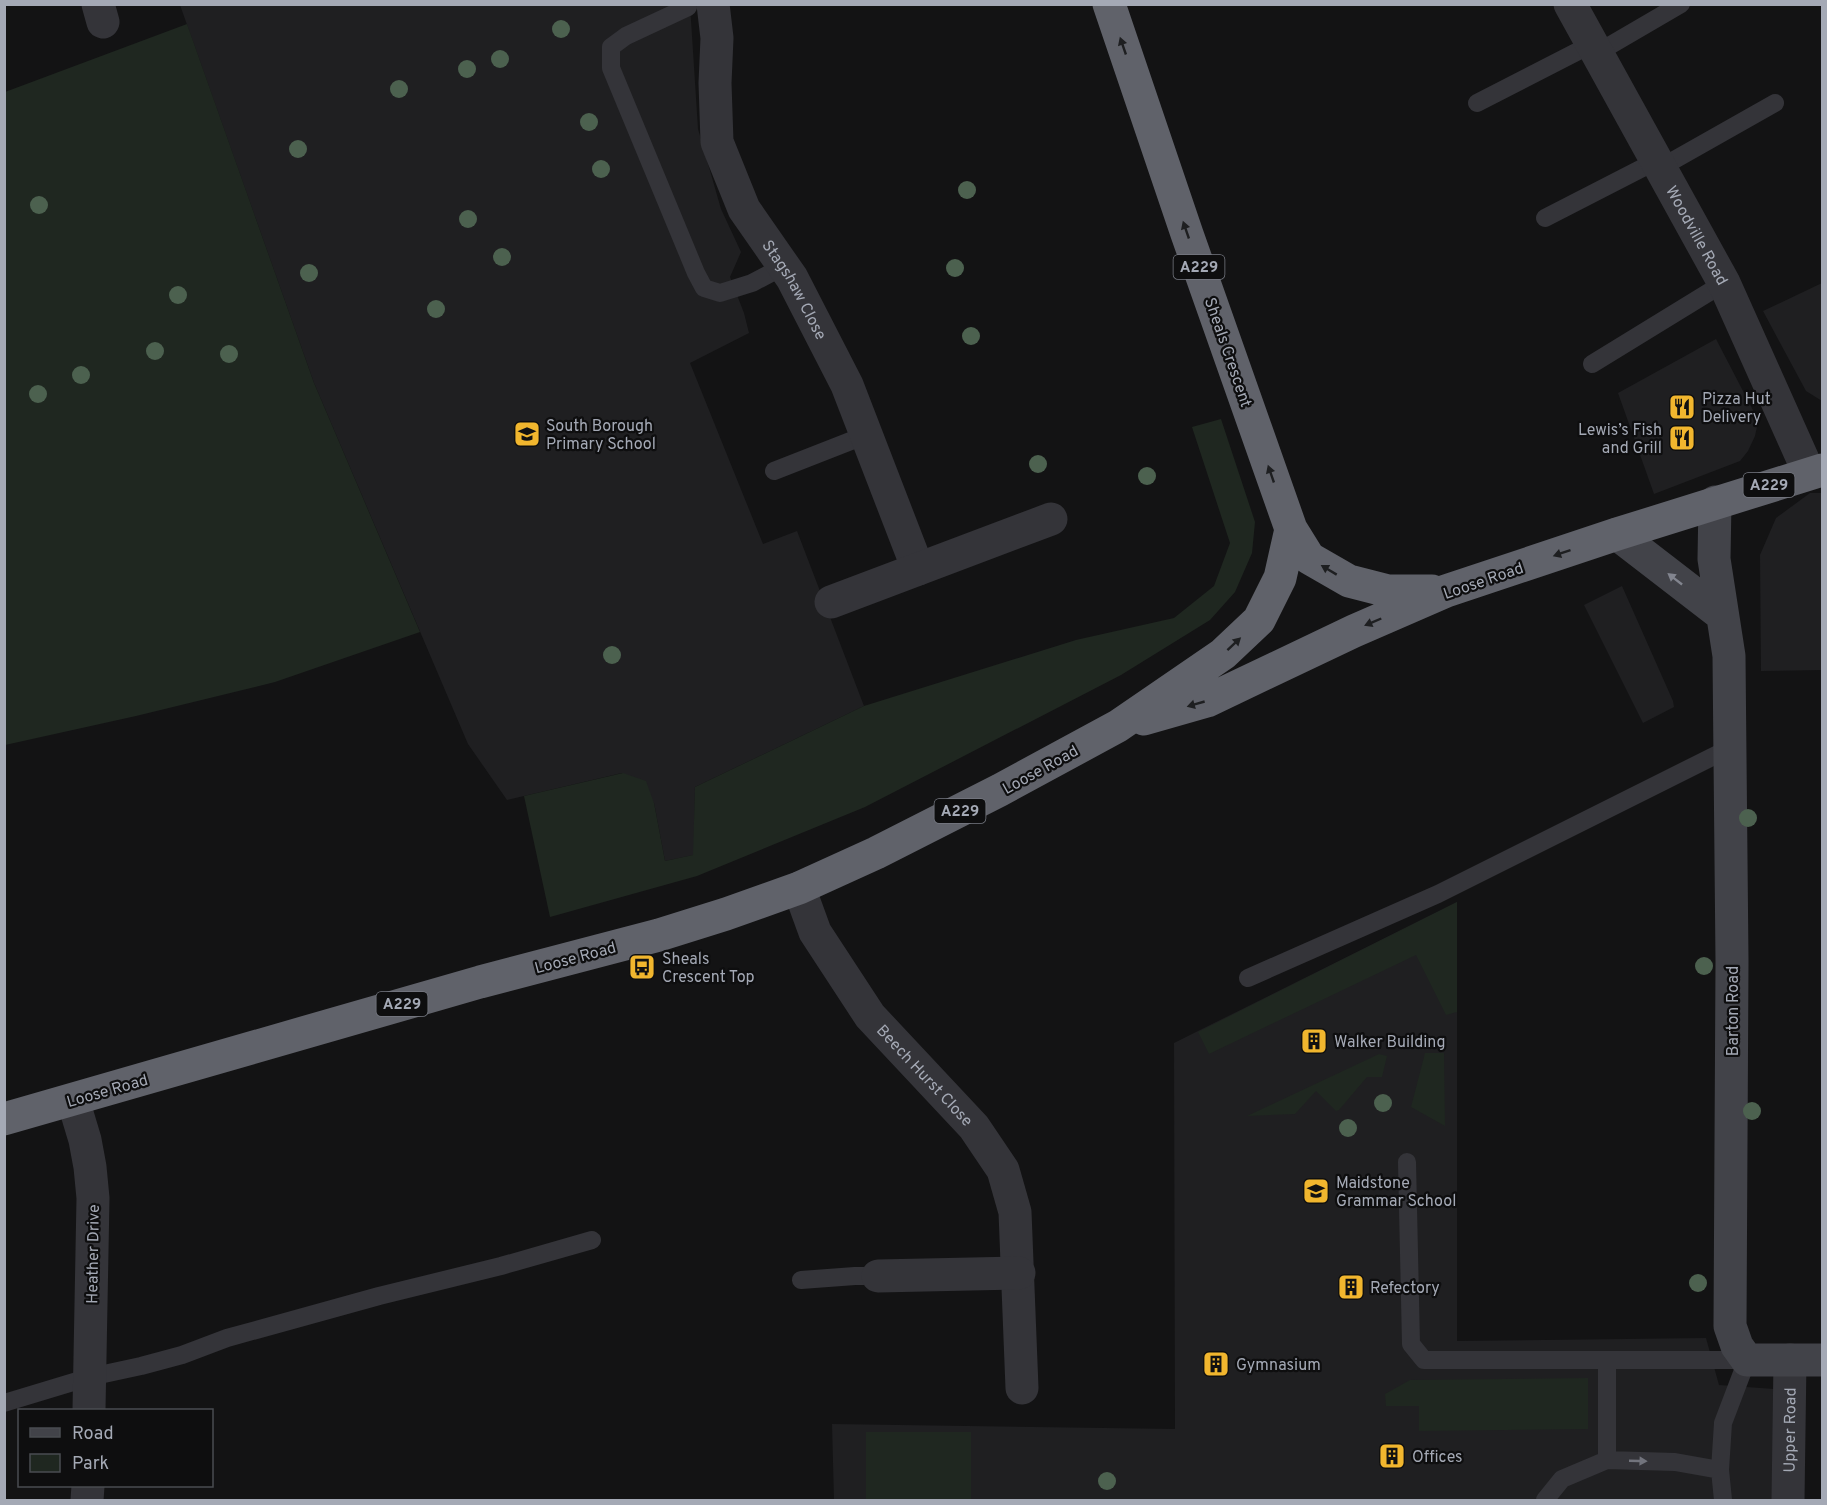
<svg xmlns="http://www.w3.org/2000/svg" width="1827" height="1505" font-family="Overpass,sans-serif">
  <rect width="100%" height="100%" fill="#131314"/>
  <path fill="#1f1f21" d="M180,5H690L698,129L721,209L741,252L730,277L744,313L749,333L690,363L763,544L797,531L864,706L695,787L694,855L665,861L654,803L622,773L507,800L468,744L314,383Z
    M1822,283V401L1806,391L1763,311Z
    M1716,339L1756,416L1758,422L1755,436L1748,451L1740,461L1654,494L1618,393Z
    M1810,493H1822V670L1761,671L1760,555L1776,518Z
    M1622,586L1673,701L1674,707L1643,723L1584,605Z
    M1457,902V1341L1706,1338L1719,1385L1774,1389L1773,1500H834L832,1424L1175,1429L1174,1043Z"/>
  <path fill="#1f2720" d="M187,24L314,383L420,632L275,682L136,716L5,745V92Z
    M1221,419L1255,522L1252,553L1235,592L1210,620L1121,675L865,807L697,876L550,917L524,796L623,773L646,781L654,803L665,861L693,855L695,787L864,706L1076,640L1174,618L1214,586L1230,543L1192,427Z
    M1457,902V1012L1446,1015L1416,955L1209,1054L1198,1032Z
    M1425,1053H1444L1445,1126L1411,1107Z
    M1379,1054L1387,1056L1382,1077H1367L1339,1110L1336,1111L1316,1091L1295,1114L1247,1116Z
    M1588,1378V1429L1419,1431V1406H1386L1385,1394L1410,1380Z
    M866,1432H971V1500H866Z"/>
  <g fill="none" stroke-linecap="round" stroke-linejoin="round">
    <path stroke="#343439" stroke-width="18" d="M688,7L626,36L611,47V68L696,273L704,288L720,293L752,283L784,266
      M1597,53L1681,4
      M1477,103L1592,44
      M1660,168L1775,103
      M1545,218L1656,161
      M1592,364L1724,283
      M774,471L866,435
      M1248,978L1438,894L1730,748
      M1407,1162L1411,1344L1424,1360H1747L1723,1423L1720,1470L1723,1500
      M801,1280L855,1276H878
      M1607,1360V1460
      M4,1403L90,1377L141,1366L182,1355L227,1338L379,1296L501,1266L592,1240
      M1545,1500L1562,1479L1607,1460L1675,1462L1720,1470"/>
    <g stroke="#343439" stroke-width="33">
      <path d="M98,4L103,22"/>
      <path id="s1" d="M713,4L717,38L715,83L717,142L744,209L792,278L847,385L918,569"/>
      <path id="s2" d="M1570,4L1724,283L1809,473"/>
      <path d="M831,602L1051,519"/>
      <path id="s3" d="M799,888L815,932L870,1016L974,1127L1003,1170L1015,1212L1022,1388"/>
      <path d="M73,1100L85,1140L90,1167L93,1198L89,1410"/>
      <path d="M878,1276L1019,1273"/>
      <path d="M87,1500L88,1486"/>
      <path id="s4" d="M1788,1500L1790,1360"/>
    </g>
    <path stroke="#424349" stroke-width="33" d="M1715,502L1714,559L1729,656L1732,961L1730,1326L1737,1346L1747,1360H1822
      M1617,534L1722,615"/>
    <path stroke="#60626a" stroke-width="33" d="M1109,4L1187,234L1291,529L1309,558L1349,581L1388,591H1432
      M1144,719L1207,701L1354,631L1446,591L1617,534L1822,470
      M4,1119L480,982L659,935L726,914L799,888L876,853L1000,790L1118,726L1223,654L1259,620L1280,578L1291,529"/>
  </g>
  <g fill="#4c614f">
    <circle cx="561" cy="29" r="9"/>
    <circle cx="500" cy="59" r="9"/>
    <circle cx="467" cy="69" r="9"/>
    <circle cx="399" cy="89" r="9"/>
    <circle cx="589" cy="122" r="9"/>
    <circle cx="298" cy="149" r="9"/>
    <circle cx="601" cy="169" r="9"/>
    <circle cx="967" cy="190" r="9"/>
    <circle cx="39" cy="205" r="9"/>
    <circle cx="468" cy="219" r="9"/>
    <circle cx="502" cy="257" r="9"/>
    <circle cx="955" cy="268" r="9"/>
    <circle cx="309" cy="273" r="9"/>
    <circle cx="178" cy="295" r="9"/>
    <circle cx="436" cy="309" r="9"/>
    <circle cx="971" cy="336" r="9"/>
    <circle cx="155" cy="351" r="9"/>
    <circle cx="229" cy="354" r="9"/>
    <circle cx="81" cy="375" r="9"/>
    <circle cx="38" cy="394" r="9"/>
    <circle cx="1038" cy="464" r="9"/>
    <circle cx="1147" cy="476" r="9"/>
    <circle cx="612" cy="655" r="9"/>
    <circle cx="1748" cy="818" r="9"/>
    <circle cx="1704" cy="966" r="9"/>
    <circle cx="1383" cy="1103" r="9"/>
    <circle cx="1752" cy="1111" r="9"/>
    <circle cx="1348" cy="1128" r="9"/>
    <circle cx="1698" cy="1283" r="9"/>
    <circle cx="1107" cy="1481" r="9"/>
  </g>
  <defs><path id="oneway-solid" d="M-6-.8H1V-3.2L6.5 0L1 3.2V.8H-6Z" transform="scale(1.5)"/></defs>
  <g fill="#1e1f21">
    <use href="#oneway-solid" transform="translate(1123 46) rotate(-109)"/>
    <use href="#oneway-solid" transform="translate(1186 230) rotate(-109)"/>
    <use href="#oneway-solid" transform="translate(1271 474) rotate(-109)"/>
    <use href="#oneway-solid" transform="translate(1562 553) rotate(161)"/>
    <use href="#oneway-solid" transform="translate(1329 570) rotate(-149)"/>
    <use href="#oneway-solid" transform="translate(1373 622) rotate(157)"/>
    <use href="#oneway-solid" transform="translate(1234 644) rotate(-43)"/>
    <use href="#oneway-solid" transform="translate(1196 704) rotate(164)"/>
  </g>
  <use fill="#82858f" href="#oneway-solid" transform="translate(1675 579) rotate(-142)"/>
  <use fill="#72747d" href="#oneway-solid" transform="translate(1638 1461) rotate(2)"/>
  <defs>
    <symbol id="restaurant-square" viewBox="-11 -11 22 22"><rect x="-9" y="-9" width="18" height="18" rx="4" fill="#f1b62e" stroke="#0e0e0f"/><path d="M-5-6h1v4h1v-4h1v4h1v-4h1v5L-1.5 .5V6h-2V.5L-5-1ZM5-6V6H3V1.5H1.5Q1.5-4 5-6Z" fill="#111"/></symbol>
    <symbol id="school-square" viewBox="-11 -11 22 22"><rect x="-9" y="-9" width="18" height="18" rx="4" fill="#f1b62e" stroke="#0e0e0f"/><path d="M0-5L7-2L0 1L-7-2ZM-4 1L0 2.5L4 1V4Q0 6-4 4Z" fill="#111"/></symbol>
    <symbol id="bus-square" viewBox="-11 -11 22 22"><rect x="-9" y="-9" width="18" height="18" rx="4" fill="#f1b62e" stroke="#0e0e0f"/><path d="M-5-6H5V4H4V6H2V4H-2V6H-4V4H-5ZM-3.5-4V0h7V-4ZM-3.5 1.2v1.5H-2V1.2ZM2 1.2v1.5H3.5V1.2Z" fill="#111"/></symbol>
    <symbol id="building-square" viewBox="-11 -11 22 22"><rect x="-9" y="-9" width="18" height="18" rx="4" fill="#f1b62e" stroke="#0e0e0f"/><path d="M-4-6H4V6H1V3H-1V6H-4ZM-2.5-4.3h1.7v1.8h-1.7ZM.8-4.3h1.7v1.8H.8ZM-2.5-1h1.7V.8h-1.7ZM.8-1h1.7V.8H.8Z" fill="#111"/></symbol>
  </defs>
  <g fill-rule="evenodd">
    <use href="#restaurant-square" x="1667" y="392" width="30" height="30"/>
    <use href="#school-square" x="512" y="419" width="30" height="30"/>
    <use href="#restaurant-square" x="1667" y="423" width="30" height="30"/>
    <use href="#bus-square" x="627" y="952" width="30" height="30"/>
    <use href="#building-square" x="1299" y="1026" width="30" height="30"/>
    <use href="#school-square" x="1301" y="1176" width="30" height="30"/>
    <use href="#building-square" x="1336" y="1272" width="30" height="30"/>
    <use href="#building-square" x="1201" y="1349" width="30" height="30"/>
    <use href="#building-square" x="1377" y="1441" width="30" height="30"/>
  </g>
  <g text-anchor="middle" stroke-width="4.5" stroke-linejoin="round" paint-order="stroke">
    <g fill="#0e0e0f" stroke="#777a83" stroke-width="1.5">
      <rect x="1173.5" y="255" width="51" height="24" rx="4.5"/>
      <rect x="1743.5" y="473" width="51" height="24" rx="4.5"/>
      <rect x="934.5" y="799" width="51" height="24" rx="4.5"/>
      <rect x="376.5" y="992" width="51" height="24" rx="4.5"/>
    </g>
    <g font-size="15" font-weight="bold" fill="#a4a9b5">
      <text x="1199" y="272">A229</text>
      <text x="1769" y="490">A229</text>
      <text x="960" y="816">A229</text>
      <text x="402" y="1009">A229</text>
    </g>
    <g font-size="16" fill="#a4a9b5" stroke="#0e0e0f">
      <text dy="6" stroke="none"><textPath href="#s2" startOffset="264">Woodville Road</textPath></text>
      <text dy="6" stroke="none"><textPath href="#s1" startOffset="306">Stagshaw Close</textPath></text>
      <text transform="translate(1229 352) rotate(71)" y="6">Sheals Crescent</text>
      <text transform="translate(1483 580) rotate(-19)" y="6">Loose Road</text>
      <text transform="translate(1040 769) rotate(-29)" y="6">Loose Road</text>
      <text transform="translate(575 957) rotate(-15)" y="6">Loose Road</text>
      <text transform="translate(1732 1011) rotate(-90)" y="6">Barton Road</text>
      <text dy="6" stroke="none"><textPath href="#s3" startOffset="228">Beech Hurst Close</textPath></text>
      <text transform="translate(107 1090) rotate(-16)" y="6">Loose Road</text>
      <text transform="translate(92 1254) rotate(-89)" y="6">Heather Drive</text>
      <text dy="6" stroke="none"><textPath href="#s4" startOffset="70">Upper Road</textPath></text>
    </g>
    <g font-size="16" fill="#a4a9b5" stroke="#0e0e0f" text-anchor="start">
      <text x="1702" y="404">Pizza Hut<tspan x="1702" dy="18">Delivery</tspan></text>
      <text x="546" y="431">South Borough<tspan x="546" dy="18">Primary School</tspan></text>
      <text x="1662" y="435" text-anchor="end">Lewis’s Fish<tspan x="1662" dy="18">and Grill</tspan></text>
      <text x="662" y="964">Sheals<tspan x="662" dy="18">Crescent Top</tspan></text>
      <text x="1334" y="1047">Walker Building</text>
      <text x="1336" y="1188">Maidstone<tspan x="1336" dy="18">Grammar School</tspan></text>
      <text x="1370" y="1293">Refectory</text>
      <text x="1236" y="1370">Gymnasium</text>
      <text x="1412" y="1462">Offices</text>
    </g>
  </g>
  <rect width="1827" height="1505" fill="none" stroke="#a4a9b5" stroke-width="12"/>
  <rect x="18" y="1409" width="195" height="78" fill="#0e0e0f" stroke="#4a4c51" stroke-width="1.5"/>
  <rect x="30" y="1428" width="30" height="9" fill="#424349" stroke="#4a4c51" stroke-width="1.5"/>
  <text x="72" y="1439" font-size="18" fill="#a4a9b5">Road</text>
  <rect x="30" y="1454" width="30" height="18" fill="#1f2720" stroke="#4a4c51" stroke-width="1.5"/>
  <text x="72" y="1469" font-size="18" fill="#a4a9b5">Park</text>
</svg>
